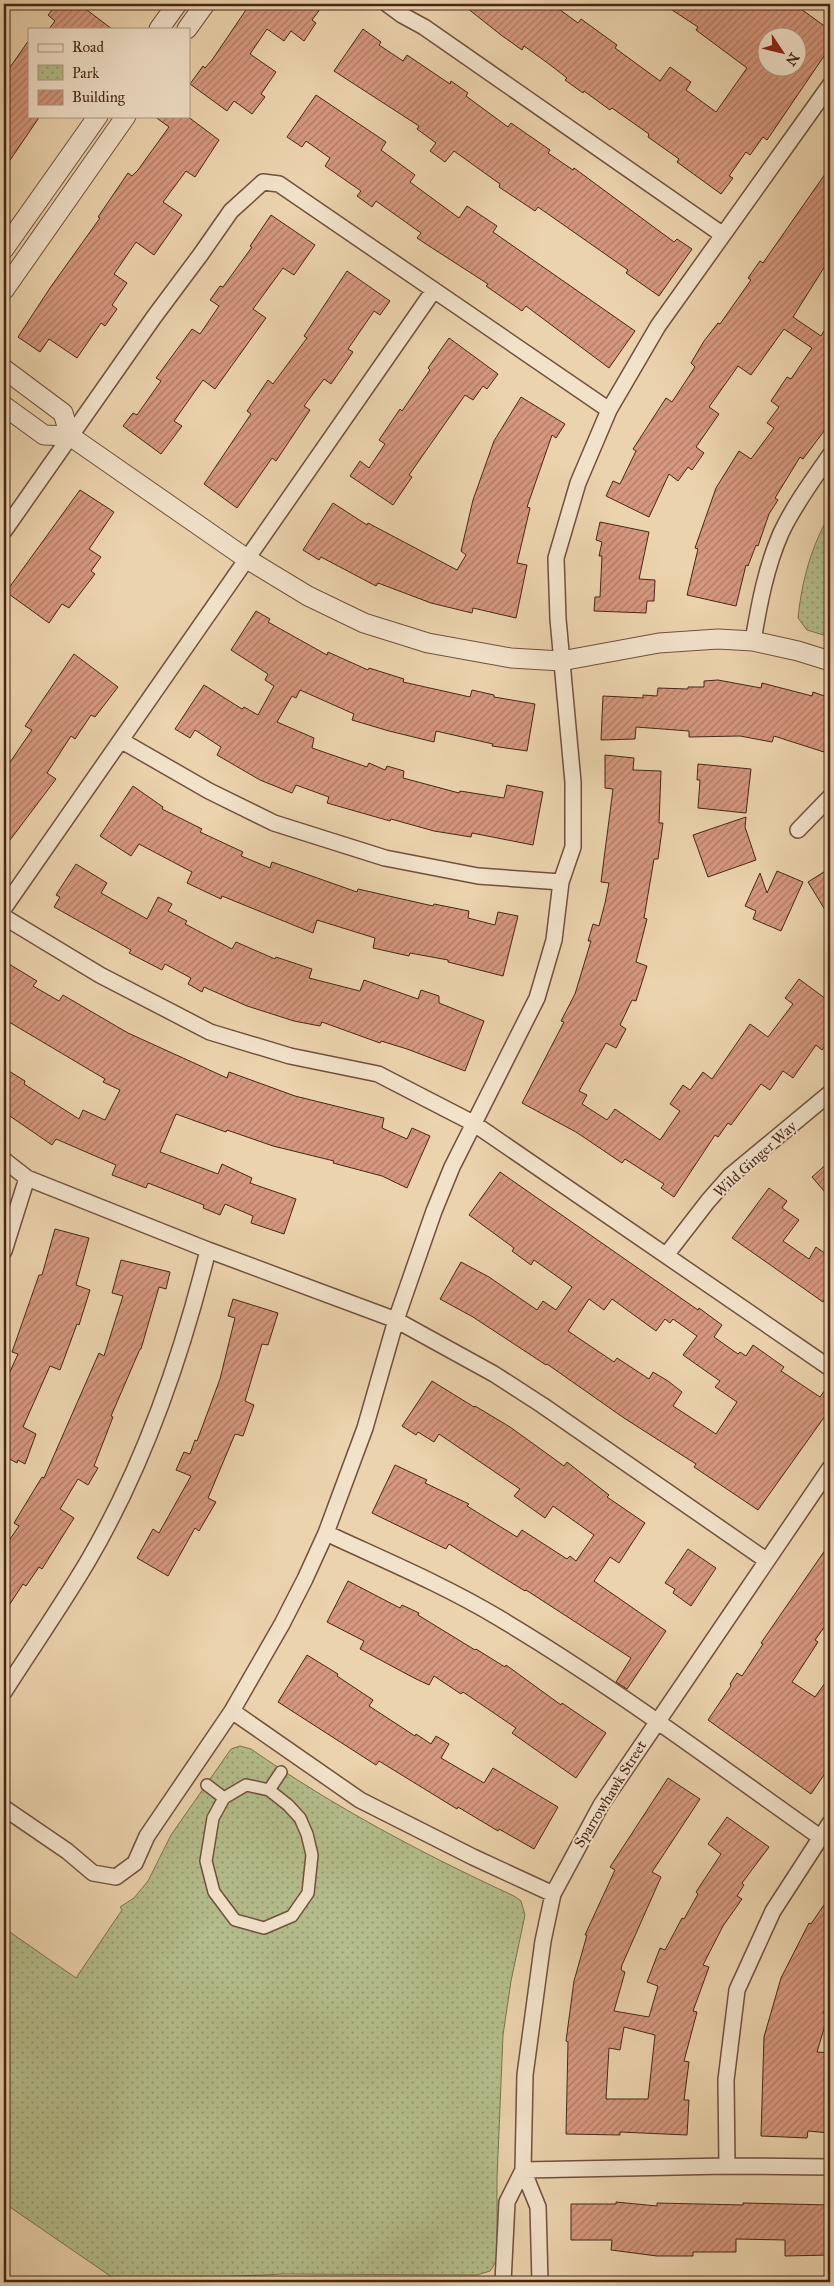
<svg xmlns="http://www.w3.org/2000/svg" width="834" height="2286" font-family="'IM FELL Great Primer',serif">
  <defs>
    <pattern id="park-dots" width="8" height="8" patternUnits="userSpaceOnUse" patternTransform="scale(1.25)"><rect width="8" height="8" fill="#b4bd8c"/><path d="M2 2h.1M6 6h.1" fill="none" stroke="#949971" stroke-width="1.8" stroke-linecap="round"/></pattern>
    <pattern id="building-hatch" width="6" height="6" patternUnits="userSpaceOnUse" patternTransform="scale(1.25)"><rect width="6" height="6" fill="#d5977e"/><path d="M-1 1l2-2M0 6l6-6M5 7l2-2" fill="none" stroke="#af7b66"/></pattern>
  </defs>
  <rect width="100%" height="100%" fill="#ebd3ad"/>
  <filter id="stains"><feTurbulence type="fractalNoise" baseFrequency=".004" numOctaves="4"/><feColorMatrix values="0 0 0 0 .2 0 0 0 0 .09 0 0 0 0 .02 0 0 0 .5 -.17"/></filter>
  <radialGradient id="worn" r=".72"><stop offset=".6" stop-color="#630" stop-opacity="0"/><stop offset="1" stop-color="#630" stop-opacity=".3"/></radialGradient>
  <path fill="url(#park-dots)" stroke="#7e7252" d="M830,514V637L807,630L798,618C802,580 811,547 830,514Z
    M240,1746L251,1749C334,1807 423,1854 514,1896L521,1901L525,1915L511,1981L503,2035L497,2178V2260L490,2271L477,2275L284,2274L216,2277L171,2282H119L4,2203V1928L76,1978L122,1910L120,1907L134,1898L148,1881L171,1835L231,1749Z"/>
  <path fill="url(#building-hatch)" stroke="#482618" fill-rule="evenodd" d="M57,4H79L112,29H49L55,21L48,15Z
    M250,4H324L312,20L316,23L304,41L291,31L284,41L267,29L250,54L276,72L261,94L265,97L252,114L234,101L227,111L190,84L203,66L205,68L212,60Z
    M462,4H552L578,23L581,19L617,45L615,48L660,81L670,67L691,82L686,90L716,112L747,68L696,30L698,27L663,4H794L830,30V60L824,56L767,140L763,137L750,155L746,152L729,176L733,178L721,194L677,162L679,159L648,137L649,134L612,108L610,110L584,91L583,93L565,80L567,78L549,64L524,46L522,50L501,35ZM766,38H796V68H766Z
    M363,29L381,42L379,45L403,61L407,55L450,84L451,81L468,93L466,96L508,127L511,123L550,150L548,153L573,170L574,168L674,242L677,239L692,249L659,296L626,273L628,270L538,207L535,211L499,187L500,184L454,151L445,162L430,151L436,143L417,129L419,126L334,71Z
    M29,40V116H40L4,169V76Z
    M316,95L386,142L381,150L415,175L410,182L459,218L467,206L497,226L493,232L635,331L609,368L526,306L522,311L486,286L488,284L429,246L417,238L421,233L376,201L372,207L357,196L361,191L325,166L330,158L306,141L302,147L287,137Z
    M154,116H187L219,140L195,177L186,171L163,202L182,215L154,255L136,242L114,274L127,283L112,305L117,309L105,326L101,323L77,358L49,339L40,352L18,337L50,288L100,218L98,217L128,173L132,176L138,170L169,127Z
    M830,167V258L793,317L821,336L830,321V423L803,459L800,457L775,498L778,500L769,514L758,546L756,545L748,566L746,565L736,606L687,595L698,549L695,548L716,488L739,451L751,459L774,428L767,423L779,407L771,401L787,377L791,379L812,348L784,329L751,375L738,366L709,407L719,414L696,447L704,453L692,470L688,467L678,481L669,474L649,517L606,496L613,481L620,484L636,451L633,449L666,398L672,402L695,367L691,363L704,341L718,323L720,324L751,280L748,278L760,261L763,263Z
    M271,215L315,245L294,275L283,268L253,309L266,318L215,389L203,380L174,421L182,426L161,454L123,426L133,413L137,415L161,381L156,378L192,329L200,334L219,306L210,300L220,286L223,287L252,247L250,246Z
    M347,271L390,301L380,315L374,311L348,349L353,352L331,384L324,379L304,406L310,410L276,461L272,458L237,508L204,484L251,414L247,411L268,380L273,384L307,338L304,336Z
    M449,338L498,374L487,389L483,386L473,400L465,395L409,475L412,477L393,505L350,476L360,461L369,468L385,444L379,440L400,409L402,411L430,370L428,368Z
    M521,397L565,424L556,438L552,435L527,507L530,508L517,563L527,565L516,618L473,608L472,613L431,603L378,583L376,586L321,557L319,560L303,550L333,503L367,525L368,523L457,570L466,555L461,551L473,500L494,441Z
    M80,490L114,512L89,549L101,557L91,571L95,574L69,608L62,604L49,623L6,592Z
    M600,522L649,532L639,579L655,580L654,601H647L646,613L594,611L595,597H600L602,556H599L602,542L596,540Z
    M256,611L270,619L268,622L327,655L328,652L368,670L369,668L404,679L403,682L470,697L472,690L494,695V697L535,704L527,751L492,746L493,744L436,731L434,742L389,731L352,720L354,714L300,690L296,698L292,696L277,722L314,738L312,748L367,767L369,763L385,770L387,766L404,771L403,778L459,793L460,791L504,798L507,785L543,792L533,845L472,833L471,837L434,831L391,819L390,821L327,803L329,797L296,785L292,793L260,780L217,755L221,747L195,730L190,738L175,729L204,685L242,709L244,707L258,715L274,686L265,680L268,674L231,650Z
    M74,654L118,687L95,717L91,715L75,739L71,736L47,773L56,779L4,848V771L32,730L25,726Z
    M718,680L761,688L762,683L812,696L813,692L830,698V733L824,752L774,736L772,742L740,736L689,737V731L636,727L635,739L601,740L603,696L643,698V695L657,696L658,688L688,689V687H704V681Z
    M605,755L634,758L633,770L661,771L659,823H663L658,859H654L644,918L647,919L636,962L647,966L636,1001L632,1000L620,1025L626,1029L616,1048L606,1043L579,1091L587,1095L582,1104L607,1120L615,1109L660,1140L680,1111L670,1104L683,1085L690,1090L703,1072L712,1079L750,1024L768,1037L793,1004L785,998L799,979L830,1002V1038L822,1050L816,1045L793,1078L783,1071L770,1090L761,1084L731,1125L728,1123L718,1137L715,1135L674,1197L661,1188L664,1184L625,1159L622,1163L576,1132L522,1103L564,1022L561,1021L575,994L591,941H588L593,924L599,926L605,903L609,883L601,882L613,789L605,788Z
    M698,764L751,769L746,813L698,808L700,780H697Z
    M133,786L163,807L162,809L202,829L200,832L243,852L241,856L270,868L272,862L357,892L358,889L433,906L434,904L469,911L468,918L495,925L498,912L518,916L503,976L448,962V960L410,953L409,956L373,948L375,938L317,920L313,933L222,896L221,899L187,883L192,872L139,844L131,856L100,836Z
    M746,817L745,827L756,860L708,877L693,835Z
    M76,864L107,883L101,893L147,919L158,897L172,904L168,911L187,921L185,924L232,949L236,942L275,959L276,957L312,969L309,978L360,991L364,980L418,999L421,990L439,996V1003L484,1021L465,1071L407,1049L381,1041L380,1043L322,1022L320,1026L294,1021L247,1006L204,987L202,992L188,984L191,978L165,964L162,970L129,953L131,950L54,907L60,897L56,895Z
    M830,868V918L808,882Z
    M777,871L803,882L781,931L753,919L756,911L745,906L760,873L767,893Z
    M4,961L37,981L33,986L59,1001L63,995L128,1033L227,1078L229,1072L295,1096L384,1118L382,1128L407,1139L412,1128L430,1136L407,1188L382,1176L333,1163L334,1161L273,1146L227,1130L226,1132L176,1114L160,1152L218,1174L222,1164L252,1178L250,1183L296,1199L284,1234L251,1223L253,1216L225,1204L220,1215L203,1208L204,1205L148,1183L146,1188L112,1175L116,1165L56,1139L52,1145L4,1112V1068L25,1081L24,1084L79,1119L83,1110L105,1120L120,1090L103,1082L105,1079L4,1019Z
    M830,1161V1198L812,1177Z
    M500,1172L698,1310L699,1308L722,1325L714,1337L738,1354L740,1352L746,1356L753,1345L784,1367L781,1371L820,1397L830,1383V1409L758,1510L694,1467L696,1464L624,1418L547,1364L546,1365L473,1317L440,1299L461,1262L489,1277L537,1310L543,1301L556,1310L572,1287L534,1260L531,1265L512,1251L514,1248L469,1215ZM589,1299L604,1310L612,1299L656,1331L665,1319L670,1323L673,1319L697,1336L683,1355L720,1381L715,1387L737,1402L716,1434L673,1406L682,1392L668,1381L653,1372L649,1379L617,1358L614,1362L568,1331Z
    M769,1188L787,1201L782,1208L799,1220L783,1241L809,1259L816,1247L830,1257V1292L823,1302L732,1238Z
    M55,1229L89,1238L76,1285L90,1290L79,1325L77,1324L60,1370L50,1366L23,1427L36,1434L25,1464L18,1460L17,1463L4,1456V1385L18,1354L12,1352L39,1275H42Z
    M121,1260L170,1272L166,1289L159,1287L141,1349H140L111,1416L113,1417L94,1466L98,1468L88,1485L78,1479L60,1509L74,1518L42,1569L39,1567L26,1586L23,1584L4,1613V1548L19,1526L14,1523L42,1477L44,1478L99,1353L104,1356L123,1296L112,1293Z
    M233,1299L278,1313L268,1345L262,1344L245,1401L254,1405L243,1436L235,1434L208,1498L216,1502L199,1531L195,1528L168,1576L137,1558L153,1529L159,1533L191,1476L176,1470L184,1452L190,1454L195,1440L197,1441L220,1379L235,1318L228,1316Z
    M432,1381L474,1407L475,1406L510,1427L564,1466L567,1462L609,1495L607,1497L645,1523L619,1563L610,1557L594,1581L666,1631L627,1689L616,1682L631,1658L526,1590L525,1591L449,1544L446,1549L372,1513L395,1465L427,1480L425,1483L469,1504L467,1506L517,1537L522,1530L567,1559L570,1556L576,1561L594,1535L553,1506L545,1518L514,1496L520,1489L439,1434L434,1442L418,1432L416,1435L402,1426Z
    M830,1543V1619L815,1640L818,1642L792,1682L815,1697L830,1676V1766L811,1794L708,1720L731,1686L730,1684L737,1673L742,1676L763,1644L761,1643Z
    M688,1549L716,1568L691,1606L673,1593L675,1589L665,1583Z
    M348,1581L400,1608L402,1605L419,1613L418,1615L475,1650L476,1649L505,1667L506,1665L561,1705L562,1703L606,1733L576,1778L512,1733L516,1728L463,1692L461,1694L434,1676L429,1685L414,1678L360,1649L364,1641L327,1622Z
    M307,1655L338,1674L337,1676L373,1700L369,1706L415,1736L416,1734L431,1744L436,1736L449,1744L441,1758L484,1783L493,1768L558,1807L534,1849L499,1829L498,1831L458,1807L457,1809L379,1761L376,1765L278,1702Z
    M668,1778L700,1799L652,1872L661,1877L622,1965L621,1970L625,1972L614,2011L649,2017L658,1986L647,1982L660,1948L665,1950L682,1918L684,1919L698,1894L696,1892L721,1854L708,1844L727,1817L769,1847L742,1883L744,1885L737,1896L742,1899L723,1926L703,1965L709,1967L693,2011L697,2012L684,2061L689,2062L684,2100H689L687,2135L620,2132V2135L566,2134L568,2042L566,2041L574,1981L587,1935H585L615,1870L610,1867ZM624,2027L655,2035L648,2099H606L609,2048L620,2050Z
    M830,1896V1999L823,2013L828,2015L817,2052L830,2053V2133L808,2131L807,2138L761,2136L764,2037L781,1978L809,1923L811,1924Z
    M616,2202L657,2206V2203L743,2205V2203L830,2205V2255L785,2256V2240L736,2239V2252H693V2256H657L611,2250L612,2240H571V2204H616Z"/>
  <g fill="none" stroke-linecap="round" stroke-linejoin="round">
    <defs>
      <path id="pedestrian" d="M207,1785L224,1798L213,1818L206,1861L214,1892L235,1920L264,1928L292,1916L308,1893L312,1855L307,1834L300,1818L288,1805L269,1790L246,1785L224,1798
        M269,1790L281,1772"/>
      <path id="minor" d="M387,4L402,15L424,27L723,235
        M4,531L154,317L201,254L231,211L263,182L279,184L609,410
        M753,641C759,605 766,567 781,533C794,505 813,480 830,455
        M122,741L209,791L274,823L385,858L478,876L561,882
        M798,830L830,797
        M4,908L434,290
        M4,917L100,975L210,1032L290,1056L378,1074L473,1123L830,1368
        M4,1160L27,1178L208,1250L396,1320L494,1374L542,1405L766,1560
        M4,1251L27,1178
        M667,1254L708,1201L730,1176L830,1093
        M326,1533C384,1560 444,1585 499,1618C610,1684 715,1763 820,1837
        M4,1692C32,1648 62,1605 88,1561C143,1467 182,1355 208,1250
        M232,1711L360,1800L473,1857L553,1894
        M4,1808L67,1851L93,1873L116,1877L135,1863L147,1836L232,1711L282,1624L305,1579L326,1533L365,1428L396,1320L434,1211L452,1167L537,998L554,940L561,882L573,847V782L558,619L556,558L578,483L609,410L658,326L830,85
        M830,1823L773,1911L737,1990L726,2080L727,2166L830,2167
        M727,2166L523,2170L525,2075L543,1941L553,1894L601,1805L830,1468
        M503,2282L507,2202L523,2170L538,2207L540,2282"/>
      <path id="tertiary" d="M159,29L177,4
        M187,29L205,4
        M4,249L98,116
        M4,290L126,116
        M4,369L63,413L70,436
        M4,406L44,435L70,436L247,559L308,596L364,623L428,643L511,658L561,661L659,643L718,639L753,641L798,651L830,661"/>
    </defs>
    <use href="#pedestrian" stroke="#71513d" stroke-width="14"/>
    <use href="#minor" stroke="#71513d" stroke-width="18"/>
    <use href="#tertiary" stroke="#71513d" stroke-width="21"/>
    <use href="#pedestrian" stroke="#f2e2ca" stroke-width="11"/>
    <use href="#minor" stroke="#f2e2ca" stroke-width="15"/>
    <use href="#tertiary" stroke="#f2e2ca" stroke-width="19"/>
  </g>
  <g text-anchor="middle" stroke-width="4" stroke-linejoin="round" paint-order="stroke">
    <g font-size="15" fill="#482618" stroke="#f2e2ca">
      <text transform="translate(755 1159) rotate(-42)" y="5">Wild Ginger Way</text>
      <text transform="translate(610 1794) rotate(-58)" y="5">Sparrowhawk Street</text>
    </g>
  </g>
  <rect width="834" height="2286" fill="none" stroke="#ebd3ad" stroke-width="20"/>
  <rect x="5" y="5" width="824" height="2276" fill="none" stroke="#482618" stroke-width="2.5"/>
  <rect x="10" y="10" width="814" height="2266" fill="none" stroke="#482618"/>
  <rect x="28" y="28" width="162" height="90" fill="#f2e2ca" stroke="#ae9783"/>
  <rect x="38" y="44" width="25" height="8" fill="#f2e2ca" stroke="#ae9783"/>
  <text x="72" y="52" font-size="15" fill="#482618">Road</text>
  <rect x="38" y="65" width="25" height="15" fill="url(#park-dots)" stroke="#ae9783"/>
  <text x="72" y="78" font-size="15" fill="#482618">Park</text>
  <rect x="38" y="90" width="25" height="15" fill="url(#building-hatch)" stroke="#ae9783"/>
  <text x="72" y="102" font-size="15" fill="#482618">Building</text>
  <g transform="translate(782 52) rotate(125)"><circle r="24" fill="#f2e2ca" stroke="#ae9783"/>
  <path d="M0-4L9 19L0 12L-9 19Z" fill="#8f2418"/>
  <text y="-8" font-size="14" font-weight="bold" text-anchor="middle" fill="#482618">N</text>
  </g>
  <rect width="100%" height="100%" filter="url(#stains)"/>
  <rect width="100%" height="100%" fill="url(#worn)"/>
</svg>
